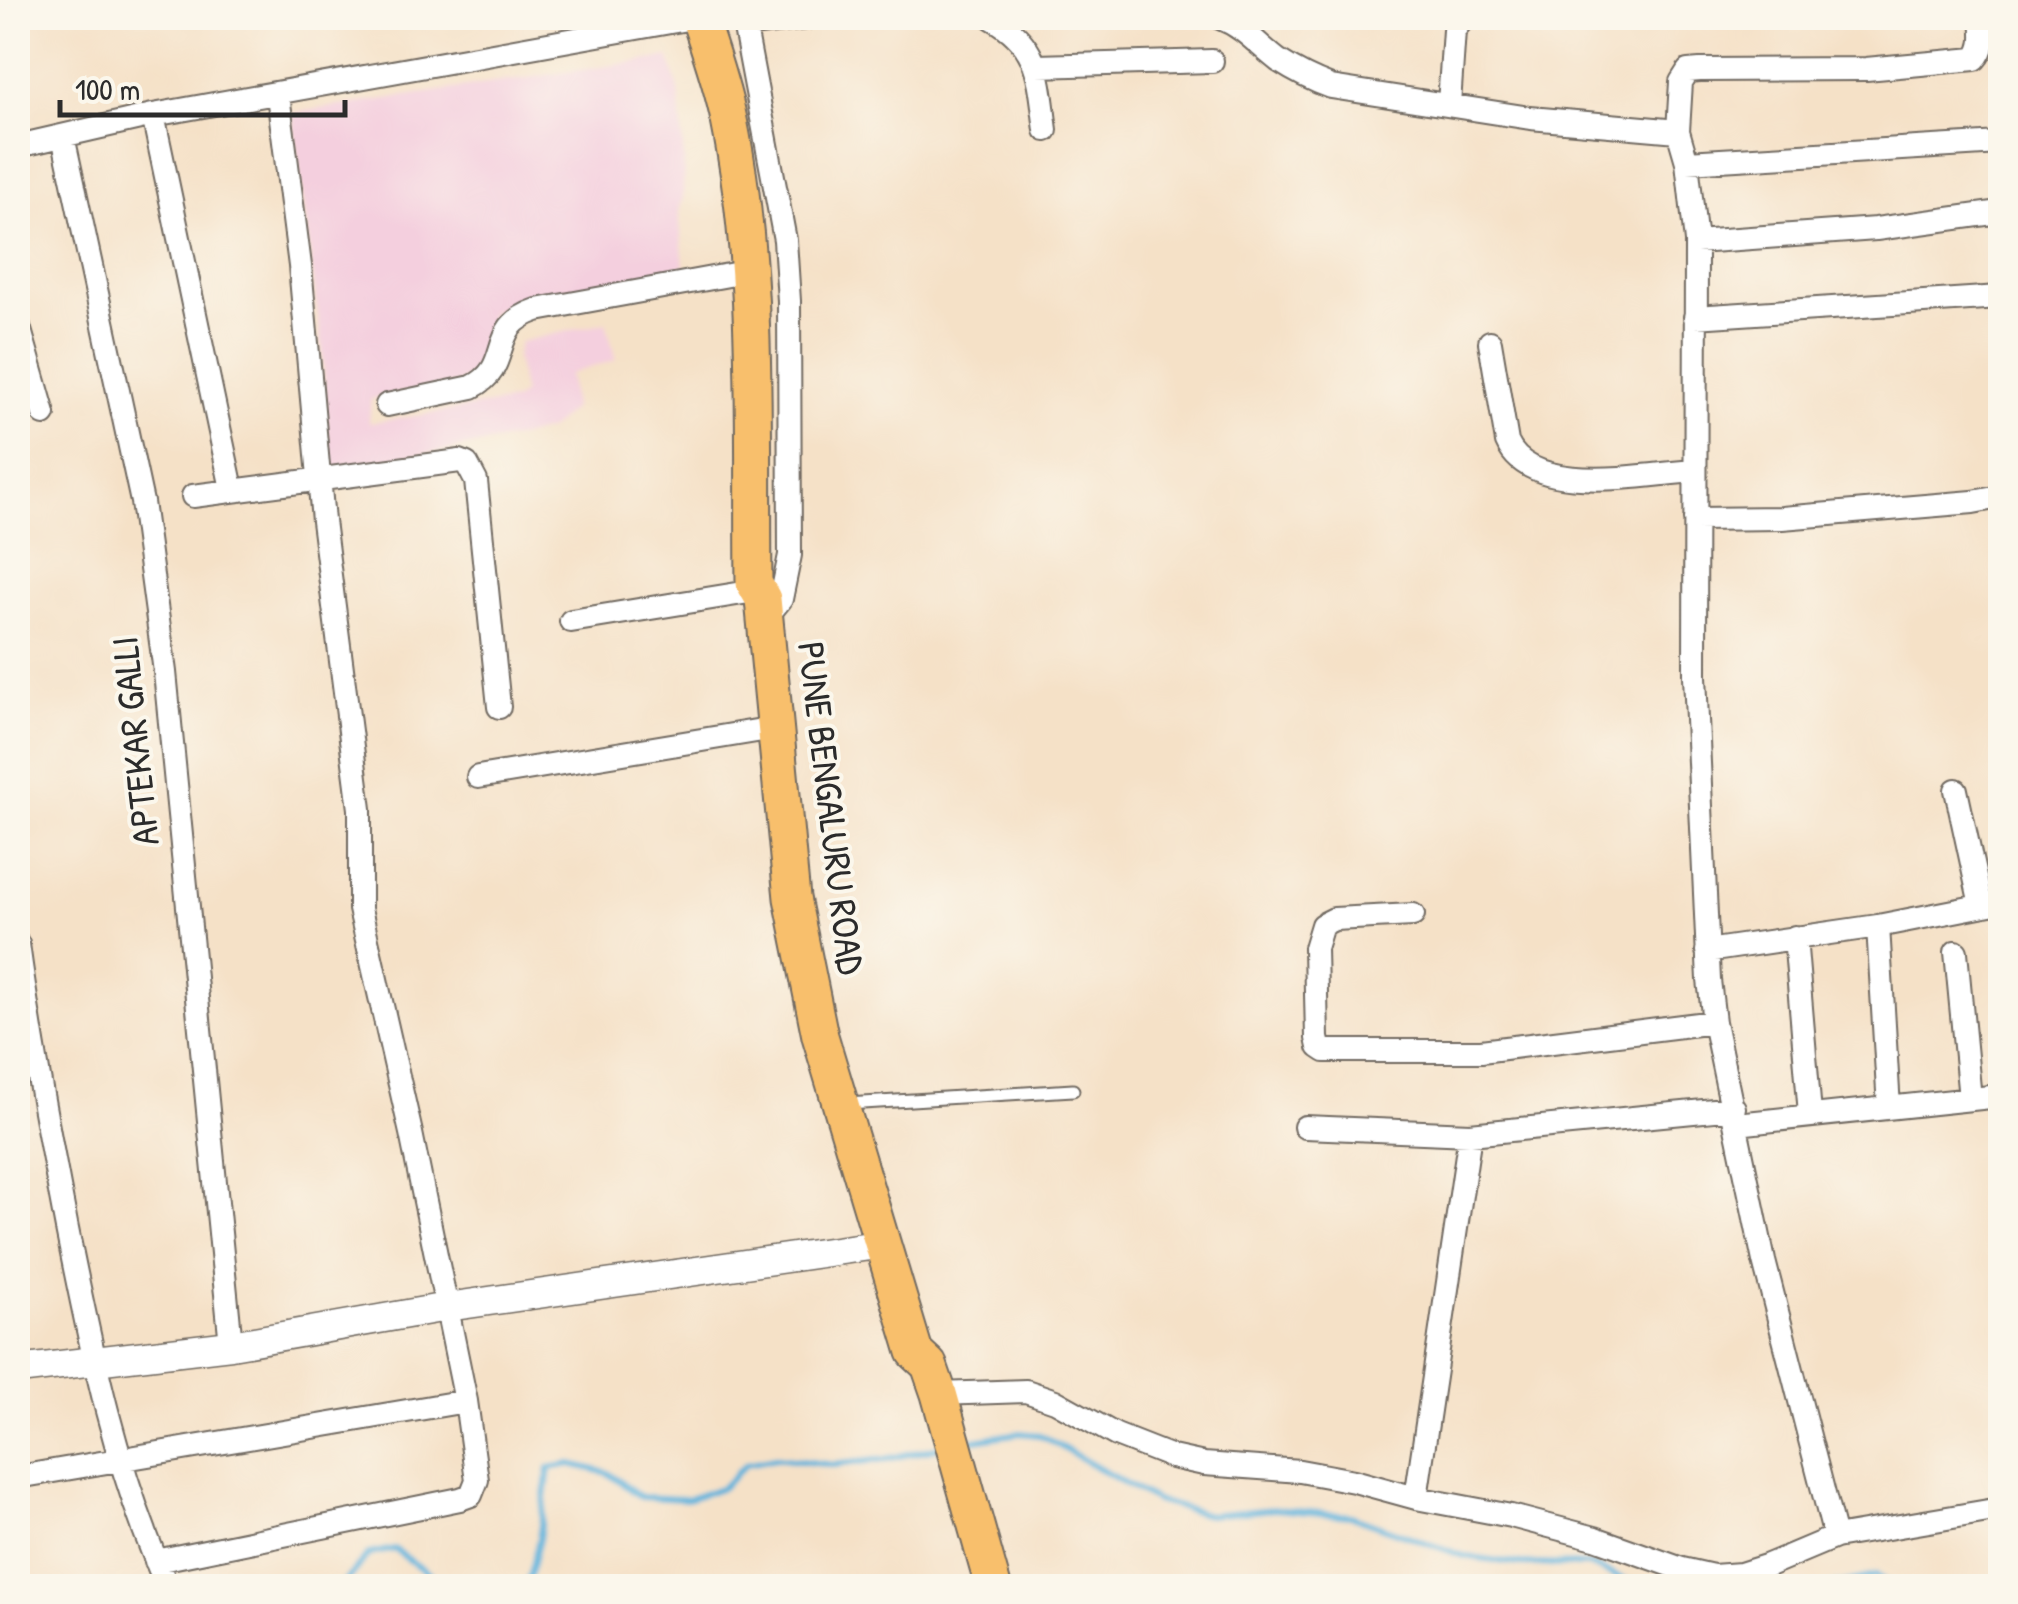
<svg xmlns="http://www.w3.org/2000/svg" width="2018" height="1604" font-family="'Patrick Hand',sans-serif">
  <rect width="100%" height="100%" fill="#fbf7ec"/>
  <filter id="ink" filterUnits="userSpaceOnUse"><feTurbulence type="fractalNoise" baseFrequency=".01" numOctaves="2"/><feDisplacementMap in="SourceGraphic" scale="20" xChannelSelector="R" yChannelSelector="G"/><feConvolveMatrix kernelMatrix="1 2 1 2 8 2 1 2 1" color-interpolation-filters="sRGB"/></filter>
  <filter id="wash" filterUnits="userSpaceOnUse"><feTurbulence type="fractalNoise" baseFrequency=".0048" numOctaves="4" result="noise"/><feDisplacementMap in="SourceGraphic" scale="40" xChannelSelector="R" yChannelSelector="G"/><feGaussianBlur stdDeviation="2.25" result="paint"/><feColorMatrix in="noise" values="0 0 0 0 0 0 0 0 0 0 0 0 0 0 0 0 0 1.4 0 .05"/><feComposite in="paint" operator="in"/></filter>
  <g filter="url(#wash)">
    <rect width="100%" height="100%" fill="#f5e1c7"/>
    <path fill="#f4cfde" d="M669,57L679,91L684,160L683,197L679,211L684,266L584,293L566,291L491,312L489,341L472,374L456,384L371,399L369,423L514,401L523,393L516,356L520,342L606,322L616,360L569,374L573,408L550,429L521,437L330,471L322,347L292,113Z"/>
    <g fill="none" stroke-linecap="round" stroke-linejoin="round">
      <path stroke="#5fb2db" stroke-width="6" d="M962,1442L1019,1433L1040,1435L1156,1501L1208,1515L1275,1509L1351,1516L1464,1556L1519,1564L1588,1565L1640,1586
        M341,1586L369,1554L394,1549L446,1586
        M516,1586L528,1581L539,1539L549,1468L571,1464L608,1473L641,1497L688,1499L723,1487L746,1464L776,1458L833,1465L886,1459L940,1447
        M1831,1586L1876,1576L1892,1586"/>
    </g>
  </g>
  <g filter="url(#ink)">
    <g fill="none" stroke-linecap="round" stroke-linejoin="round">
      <defs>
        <path id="service" d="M847,1104L1073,1090"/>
        <path id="minor" d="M743,18L785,240L789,301L790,555L781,599L763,621
          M992,18C1041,46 1039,79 1046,130
          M1220,18C1244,27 1259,46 1279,61C1296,72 1312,80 1331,87L1530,118L1678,131
          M745,26L806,18
          M1037,66L1212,61
          M1449,104L1454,30L1464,18
          M153,115L232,489
          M63,136L142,502L165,672L231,1345
          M18,146L153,115L687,19
          M1687,162L2000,143
          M1696,242L1876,229L2000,212
          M1695,317L2000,297
          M18,323L44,414
          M1490,342L1507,442C1531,498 1645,474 1695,471
          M387,405L472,387C515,366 485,327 537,310L734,274
          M193,496L460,461L467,464L476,481L499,707
          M1695,519L1782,518L1973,502L2000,497
          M571,621L743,593
          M478,777L774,728
          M1956,790L1981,905
          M1413,915L1334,919L1322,925L1315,948L1317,1038L1319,1047L1325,1051H1481L1714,1022
          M1878,926L1889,1108
          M1795,937L1810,1114
          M18,944C31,1040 49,1134 67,1229C92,1354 115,1469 167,1586
          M1707,951L1878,926L2000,902
          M1956,952L1970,1099
          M1737,1124L2000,1096
          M1305,1127L1470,1134L1734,1108
          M939,1394L1026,1391L1055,1401L1116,1435L1172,1457L1204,1464L1300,1471L1354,1481L1416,1498L1511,1516L1595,1538L1682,1569L1713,1576L1741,1574L1766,1566L1835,1537L2000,1509
          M18,1477L466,1401
          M1416,1498L1470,1134
          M1835,1537L1764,1261L1714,1022L1709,980L1695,676L1696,242L1687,162L1678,131L1681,82L1688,71L1700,70L1866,69L1975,59C1986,48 1983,33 1982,18
          M156,1561L460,1499L471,1495L477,1480L466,1401L411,1133L360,909V809L323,521L300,266L278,95"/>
        <path id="tertiary" d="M18,1370L231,1345L447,1307L884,1244"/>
        <path id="primary" d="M699,18C710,51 722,85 729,120C760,272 752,429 754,583L763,599L792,898L820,1036L915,1352L929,1365L939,1394L993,1586"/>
      </defs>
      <use href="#service" stroke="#726b62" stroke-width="15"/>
      <use href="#minor" stroke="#726b62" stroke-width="26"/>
      <use href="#tertiary" stroke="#726b62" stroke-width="31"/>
      <use href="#primary" stroke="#726b62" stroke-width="39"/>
      <use href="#service" stroke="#fff" stroke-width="11"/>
      <use href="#minor" stroke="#fff" stroke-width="22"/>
      <use href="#tertiary" stroke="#fff" stroke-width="28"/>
      <use href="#primary" stroke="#f8bf6c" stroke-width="35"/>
    </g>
  </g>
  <g text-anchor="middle" stroke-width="8" stroke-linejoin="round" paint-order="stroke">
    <g font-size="38" fill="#2b2b2b" stroke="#fbf7ec">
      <text transform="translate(135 741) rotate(-96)" y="13">APTEKAR GALLI</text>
      <text transform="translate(831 808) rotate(83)" y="13">PUNE BENGALURU ROAD</text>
    </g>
  </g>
  <rect width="2018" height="1604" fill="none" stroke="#fbf7ec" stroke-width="60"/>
  <path d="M60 100v15h285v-15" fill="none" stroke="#2b2b2b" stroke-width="5"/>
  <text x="75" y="100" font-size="30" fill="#2b2b2b" stroke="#fbf7ec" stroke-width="8" paint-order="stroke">100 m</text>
</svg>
